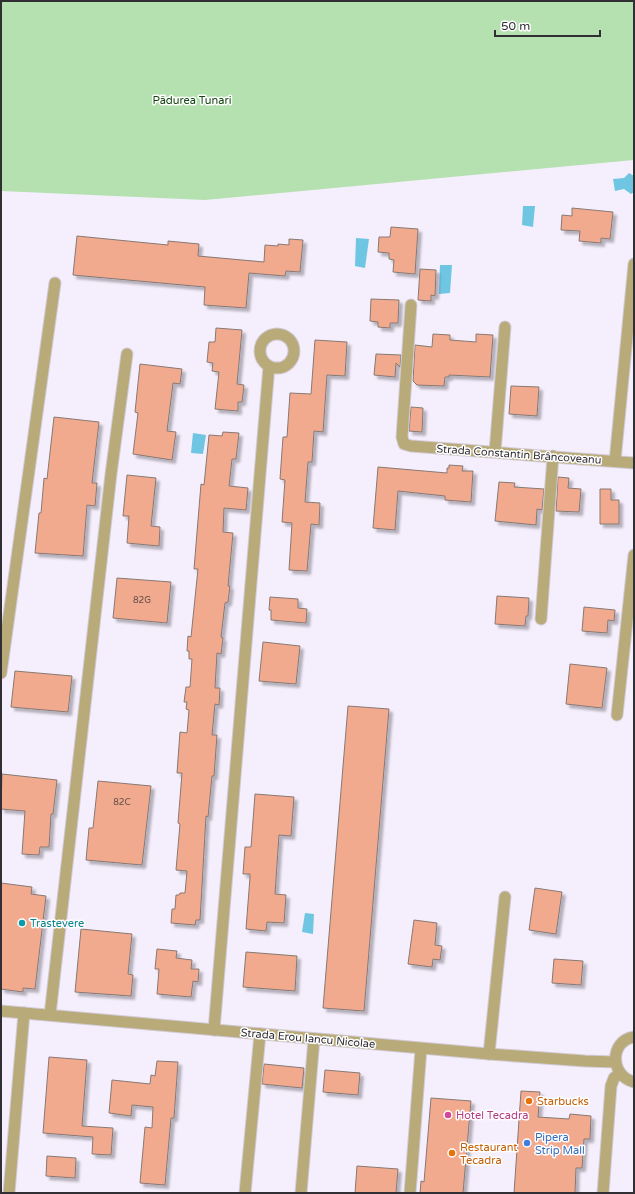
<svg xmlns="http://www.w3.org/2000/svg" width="635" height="1194" font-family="'Varela Round',sans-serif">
  <defs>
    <filter id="shadow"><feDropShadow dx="3.5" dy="3.5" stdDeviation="1" flood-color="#0004"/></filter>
  </defs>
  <rect width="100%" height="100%" fill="#f5effd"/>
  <path fill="#b5e1b0" d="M1,1H634V160L205,200L1,191Z"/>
  <path fill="#6ec6e2" d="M629,173L634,176V192L631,194L624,189L615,191L613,179L624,178Z
    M523,206H535L533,227L522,225Z
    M356,238L369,239L365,268L355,266Z
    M440,265H452L450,293L439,294Z
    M193,433L206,435L203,454L191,453Z
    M305,913L314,914L313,934L302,932Z"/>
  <path fill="#f2aa8e" stroke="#877873" filter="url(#shadow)" d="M572,208L613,212L610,239L601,238V243L579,241L580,231L561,230L562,215L572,216Z
    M391,227L418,229L415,274L393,272L394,260L389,259V253L378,252L379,237H390Z
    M77,236L168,245V241L199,244L198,256L264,262L265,245L278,246V244L289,245V239L303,240L300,272L286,271L285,276L249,273L246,308L204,305L205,287L73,275Z
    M420,269L436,270L435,296L431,295V301L418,300Z
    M371,299L399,300L398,323H390V328L378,327V322L370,321Z
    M216,328L242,330L237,384L244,385L242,402H238V411L215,409L219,372L212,371L213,363L207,362L209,342H215Z
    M433,334L450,335V340L476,342V334L493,335L490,377L449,375V377H445L444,386L417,385L413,381L415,345L432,347Z
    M315,340L347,342L345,376L327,375L323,432L314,431L312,462H308L305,502L320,503L319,525L311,524L307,571L289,570L292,523L282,522L285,480L280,479L283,437H287L290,393L311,394Z
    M376,354L401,355L400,367L396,363L395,377L374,375Z
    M140,364L182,369L180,384L173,383L167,431L176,432L172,460L133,454L138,413L135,412Z
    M511,386L539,387L537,416L509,414Z
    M411,407L423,408L422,432L409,431Z
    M54,417L99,422L92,483H97L95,506L87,505L83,556L35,553L39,513H41L44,478L47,479Z
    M223,432L239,433L236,459H232L229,486L248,488L246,510L224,508L223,532L233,533L228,586H230L228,602L225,603L221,637L223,638L221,654L217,653L215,688H220L219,705L215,704L212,735H217L214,776H212L208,817L206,816L200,920H196L195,925L171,923L172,909H175L176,895H179L180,893H185L187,871L176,870L180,824L178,823L182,773H177L180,732L187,733L189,710L186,709L187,702H184L186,687H190L192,659H189V651H187L188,636L191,637L198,569H194L201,484L204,485L209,435L222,436Z
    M449,465L463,466L462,471H473L471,502L445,500V496L398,491L395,530L373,528L378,467L447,473V468H449Z
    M127,475L156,478L151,526L160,527L159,546L127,543L129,516H123Z
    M558,477L569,478L568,488L581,489L579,512L556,511Z
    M499,482L515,483L514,487L544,489L542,510L537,509L536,525L495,521Z
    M600,489H611V500H619V524H600Z
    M117,578L171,582L167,623L113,618Z
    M497,596L529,598L528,616H526L525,626L495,624Z
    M270,597L298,599V608L307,609L306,623L271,620V610H269Z
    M584,607L615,610L614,621L608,620L607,633L582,631Z
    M263,642L300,646L296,684L259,681Z
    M570,664L607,668L602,708L566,704Z
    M15,671L72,676L68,712L11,707Z
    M348,706L389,709L364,1011L323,1008Z
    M2,774L57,780L53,814H51L49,847H40L39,855L22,854L25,811L1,809Z
    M98,781L151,786L142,865L86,860L89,828H93Z
    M255,794L294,797L291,836L279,835L275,894L286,895L284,923L267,922L266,931L246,929L250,877V874H243L245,847H251Z
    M1,883L32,887L31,894L46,896L35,989L23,988V992L1,989Z
    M535,888L562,892L556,934L529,930Z
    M414,920L437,923L435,945L442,946L440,960L433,959L432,967L408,964Z
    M81,929L132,934L128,974L133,975L131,996L75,992Z
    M157,949L177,951L176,958L192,960L191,969H199L198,982L193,981L191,997L157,994L159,969H155Z
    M246,952L297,956L295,991L243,987Z
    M554,959L583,961L581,985L552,983Z
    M49,1057L87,1060L82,1126L113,1128L111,1155L92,1154L93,1137L43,1133Z
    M157,1061L178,1062L174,1118H171L165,1185L140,1183L145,1127L152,1128L153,1107L132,1105L131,1116L109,1113L112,1080L150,1084L151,1075L155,1076Z
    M264,1064L304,1068L302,1088L262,1084Z
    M325,1070L360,1073L358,1095L323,1092Z
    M521,1091L540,1092L538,1117L569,1119L570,1114L591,1116L590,1139H584L582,1168H576L575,1193H514Z
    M431,1098L471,1101L463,1193H420L421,1181L424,1182Z
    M47,1156L76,1158L75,1178L46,1176Z
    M357,1166L398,1169L396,1193H355Z"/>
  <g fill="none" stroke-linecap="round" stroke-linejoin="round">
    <defs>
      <path id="minor" d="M411,305L402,437L404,444L411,446L634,463
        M260 351a17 17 0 1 1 34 0a17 17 0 1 1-34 0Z
        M495,452L505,327
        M615,461L634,264
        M541,619L553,456
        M1,673L55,283
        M617,715L634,555
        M50,1015L111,474L127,354
        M214,1030L269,366
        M489,1054L505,897
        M9,1193L24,1013
        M245,1193L260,1034
        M301,1193L314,1039
        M410,1193L421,1049
        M603,1193L611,1086L614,1078L620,1073"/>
      <path id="tertiary" d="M1,1011L489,1054L585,1061L615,1062
        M634,1037C609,1041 610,1076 634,1082"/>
    </defs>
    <use href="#minor" stroke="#d2ccd9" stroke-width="13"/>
    <use href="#tertiary" stroke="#d2ccd9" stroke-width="13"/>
    <use href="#minor" stroke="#b9ab79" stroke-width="11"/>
    <use href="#tertiary" stroke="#b9ab79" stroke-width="11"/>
  </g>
  <circle fill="#0f9aa8" stroke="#fff" stroke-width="1.5" cx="22" cy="923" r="4"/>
  <g fill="#e8710a" stroke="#fff" stroke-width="1.5">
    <circle cx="529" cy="1101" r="4"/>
    <circle cx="452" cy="1153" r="4"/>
  </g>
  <circle fill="#d1479c" stroke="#fff" stroke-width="1.5" cx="448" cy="1115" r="4"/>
  <circle fill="#3f7fe0" stroke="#fff" stroke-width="1.5" cx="527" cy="1143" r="4"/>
  <g text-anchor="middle" stroke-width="3" stroke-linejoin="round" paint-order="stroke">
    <g font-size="9" fill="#614d4a">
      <text x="142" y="603">82G</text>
      <text x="122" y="805">82C</text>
    </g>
    <g font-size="11" fill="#12450f" stroke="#fff">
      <text x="192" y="104">Pădurea Tunari</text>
    </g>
    <g font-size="11" fill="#312e34" stroke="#fff">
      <text transform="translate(519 454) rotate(4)" y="4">Strada Constantin Brâncoveanu</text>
      <text transform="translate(308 1038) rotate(5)" y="4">Strada Erou Iancu Nicolae</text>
    </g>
    <g font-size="11" fill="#0d838f" stroke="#fff" text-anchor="start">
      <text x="30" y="927">Trastevere</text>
    </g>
    <g font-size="11" fill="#c56008" stroke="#fff" text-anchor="start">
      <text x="537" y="1105">Starbucks</text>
      <text x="460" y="1151">Restaurant<tspan x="460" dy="13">Tecadra</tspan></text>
    </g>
    <g font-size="11" fill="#b23c85" stroke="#fff" text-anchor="start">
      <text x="456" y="1119">Hotel Tecadra</text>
    </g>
    <g font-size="11" fill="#366cbe" stroke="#fff" text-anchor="start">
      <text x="535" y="1141">Pipera<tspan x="535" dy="13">Strip Mall</tspan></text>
    </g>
  </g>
  <rect width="635" height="1194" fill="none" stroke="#312e34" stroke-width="4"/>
  <path d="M495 30v6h105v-6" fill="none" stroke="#312e34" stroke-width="2"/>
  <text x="501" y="30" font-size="12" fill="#312e34" stroke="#ffffff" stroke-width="3" paint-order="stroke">50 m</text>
</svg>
